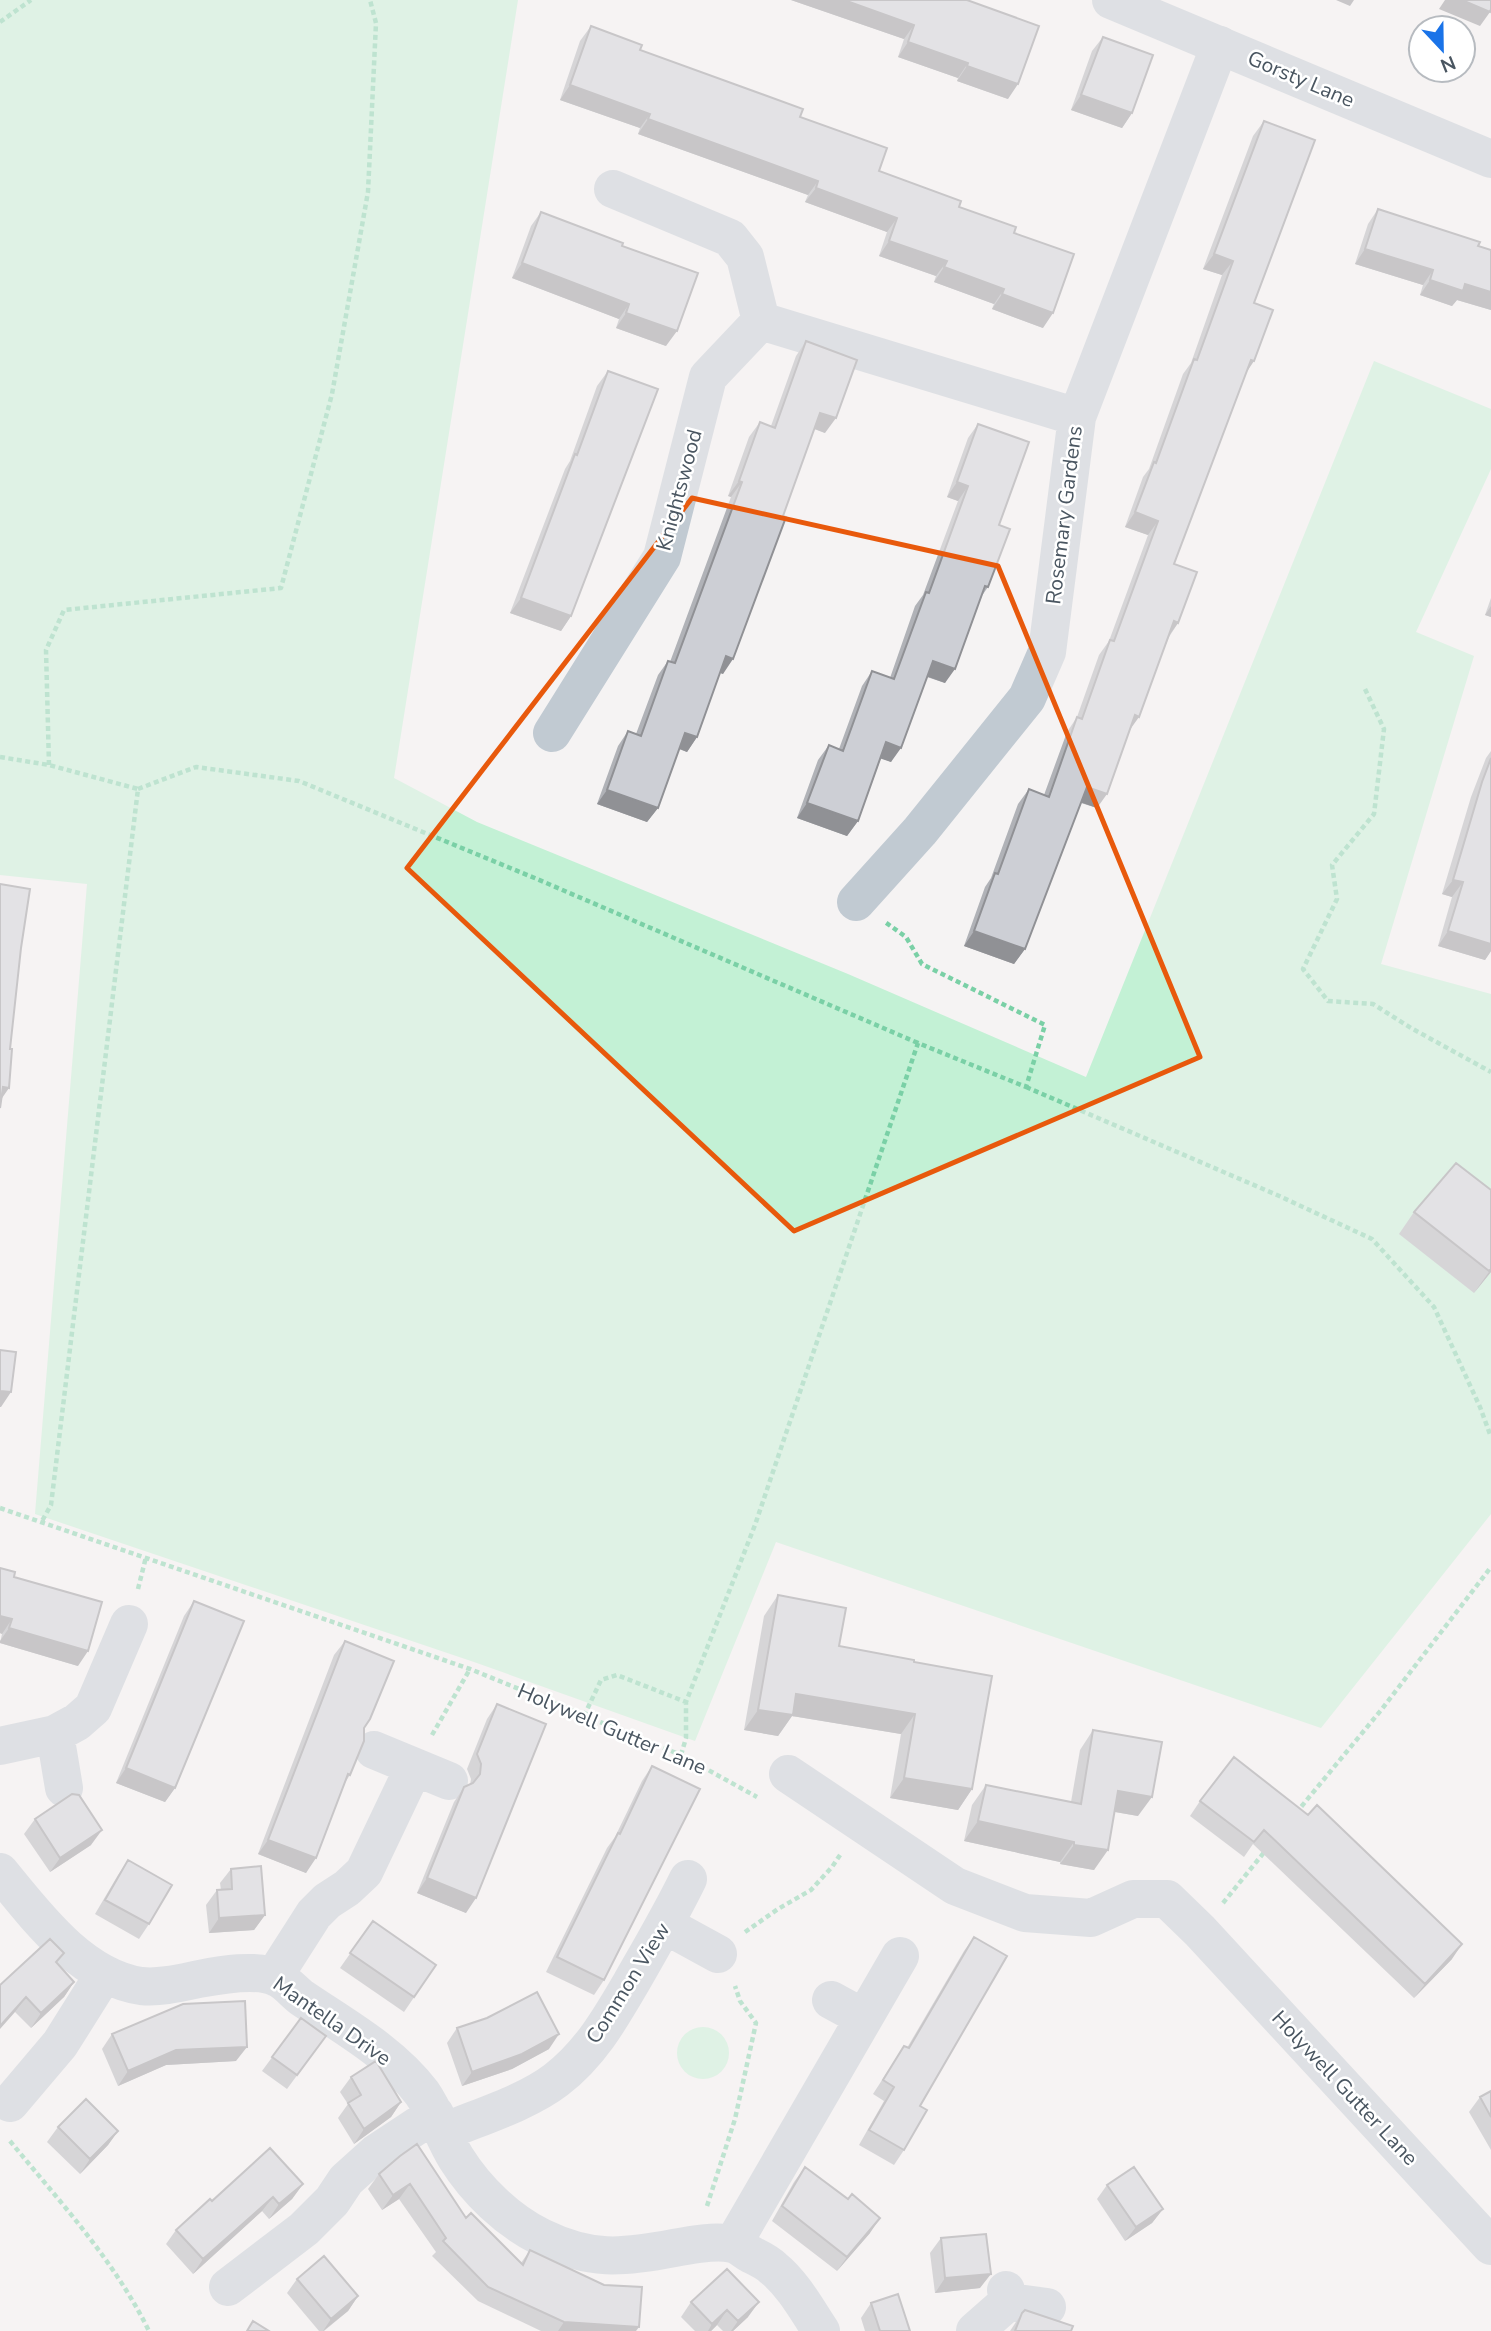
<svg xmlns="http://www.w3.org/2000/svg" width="1491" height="2331" font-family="'Nunito Sans',sans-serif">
  <rect width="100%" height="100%" fill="#f5f3f3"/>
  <path fill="#c3f1d5" d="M0,0H518L394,778L477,822L848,974L1086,1077L1374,361L1491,409V469L1416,632L1474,656L1381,964L1491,994V1514L1321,1728L776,1542L695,1741L474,1662L35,1514L87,884L0,875Z
    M677 2053a26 26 0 1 1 52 0a26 26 0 1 1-52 0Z"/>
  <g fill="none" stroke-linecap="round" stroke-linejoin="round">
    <path stroke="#7ad0a6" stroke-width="4.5" stroke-dasharray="5 3.5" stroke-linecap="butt" d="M0,22L31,0
      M1365,689L1384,729L1374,814L1332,865L1337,899L1303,969L1328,1001L1373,1004L1411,1028L1491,1072
      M0,757L49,765L138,789L51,1505L42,1521
      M49,765L46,650L64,610L281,588L332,394L368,192L376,23L370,0
      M138,789L196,767L299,781L537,879L918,1043
      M1026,1087L1277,1195L1372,1239L1434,1307L1480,1407L1491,1437
      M0,1508L470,1669L681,1755L757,1797
      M138,1589L146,1557
      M584,1716L601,1680L617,1675L686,1702
      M432,1735L470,1669
      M681,1755L686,1738V1702L755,1525L918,1043L1026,1087L1045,1025L922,964L906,937L885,922
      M1296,1813L1382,1709L1491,1567
      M1223,1903L1266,1850
      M745,1932L778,1909L811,1890L832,1867L842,1852
      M10,2141C60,2202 114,2260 149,2331
      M707,2206L735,2119L756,2023L740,2001L735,1986"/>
    <path stroke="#c1cad2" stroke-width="38" d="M613,189L730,238L745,257L761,321
      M552,733L662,557L708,377L761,321L1077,417
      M856,902L920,831L1027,698L1047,652L1077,417L1220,45
      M55,1734L64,1788
      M0,1746L55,1734L77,1722L93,1708L129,1624
      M374,1750L449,1781
      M788,1774L955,1886L1025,1913L1091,1918L1133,1899H1167L1200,1931L1491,2246
      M0,1872C36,1916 81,1977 141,1986C160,1988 180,1983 199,1979C220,1975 257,1968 277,1978C286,1982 294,1992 302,1998C343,2026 391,2052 422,2093C436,2113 443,2137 456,2158C476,2190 507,2220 541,2237C590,2261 622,2258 674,2248C690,2245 717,2240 732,2244C738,2245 745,2251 750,2254C758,2258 767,2262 773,2268C793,2284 807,2310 821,2331
      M665,1925L718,1954
      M277,1978L282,1964L314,1914L327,1901L347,1888L364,1872L414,1767
      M831,2000L864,2018
      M10,2103L60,2044L104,1974
      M444,2132C479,2117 526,2103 556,2080C590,2054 610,2019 631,1983C651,1948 671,1914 688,1879
      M733,2244L900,1956
      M228,2287L304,2229L332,2201L346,2180L376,2153L435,2114
      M1008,2302L1047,2307
      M975,2331L1008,2302L1006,2290"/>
    <path stroke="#c1cad2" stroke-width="38" d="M1111,0L1491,159"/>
  </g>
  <path fill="#b0b2b7" d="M791,0H967L1008,99L957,81L958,78L898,57L904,39Z
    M591,26L640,50L800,117L879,171L1014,233L1043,328L992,309L994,304L934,282L936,276L879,256L887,232L805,202L808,195L638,134L640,128L560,100L580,41Z
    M1103,37L1132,113L1122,128L1071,110L1092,51Z
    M1264,121L1254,303L1246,373L1174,564L1178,623L1169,637L1097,808L1081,803L1025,949L1014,964L964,946L985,887L991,878L1018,804L1029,789L1044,795L1067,732L1077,717L1099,655L1109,641L1148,535L1125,527L1143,477L1149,469L1183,374L1191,363L1222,275L1203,269L1253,136Z
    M1378,209L1491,250V310L1457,300L1452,306L1420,295L1423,285L1355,264L1368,224Z
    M541,212L666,346L616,328L619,319L512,278L531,226Z
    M806,341L825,433L814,429L723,674L720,673L697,737L687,752L679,749L658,808L647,822L597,804L618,746L628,731L636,734L658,675L668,661L670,662L731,497L728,496L749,437L760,422L771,426L796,356Z
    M608,371L571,616L561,631L510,613L565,469L570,461L597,386Z
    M978,424L999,525L988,587L981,597L945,683L927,677L891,762L881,758L858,821L847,836L797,818L818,760L829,745L839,749L862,686L872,671L890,678L915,606L923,595L958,501L947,497L968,438Z
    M1491,598V617L1485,615Z
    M1491,751V951L1485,960L1438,946L1452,897L1442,894L1471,797L1486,758Z
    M1491,1190V1272L1474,1293L1399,1234L1414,1212Z
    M0,1568L14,1577L78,1666L0,1643L2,1634L0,1633Z
    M778,1595L839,1646L914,1662L972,1789L958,1810L890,1798L901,1734L792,1716L778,1736L744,1730L764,1616Z
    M194,1601L175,1788L165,1802L116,1783L184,1616Z
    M345,1641L350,1775L346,1781L306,1873L258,1854L334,1655Z
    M497,1704L466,1913L417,1893L454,1802L464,1787L470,1785L471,1779L467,1769L487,1719Z
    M1093,1730L1138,1816L1115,1812L1094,1870L1060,1864V1862L964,1841L972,1805L986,1785L1071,1802L1080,1750Z
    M652,1766L604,1980L594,1995L546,1972L607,1848L615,1837L642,1781Z
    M1200,1801L1308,1815L1452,1959L1414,1998L1253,1844L1244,1857L1190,1816Z
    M35,1819L91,1845L50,1872L24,1834Z
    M128,1860L149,1924L139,1939L95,1914L118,1875Z
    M231,1869L265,1915L254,1930L209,1933L206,1905L217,1890H221L220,1883Z
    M373,1921L436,1965L404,2012L340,1968Z
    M974,1937L920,2106L904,2150L894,2165L859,2145L884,2101L873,2094L904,2046L907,2048L964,1951Z
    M74,1982L64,1997L31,2028L15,2012L0,1985Z
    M301,2018L326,2036L287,2089L262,2071Z
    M457,2028L549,2049L512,2069L462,2086L447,2043Z
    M112,2034L236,2061L166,2065L118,2086L102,2049Z
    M351,2077L401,2102L391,2117L354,2144L338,2118L348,2104L340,2092Z
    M1491,2091V2150L1469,2112L1480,2097Z
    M58,2127L118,2131L108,2145L80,2174L47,2142Z
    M400,2156L466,2218L521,2263L530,2250L636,2331H541L478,2301L432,2256L436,2252L399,2199L382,2210L368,2189L379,2174Z
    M805,2167L870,2233L837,2271L772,2221L794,2182Z
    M303,2184L292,2199L269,2219L262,2211L193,2274L166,2244L176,2230L212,2201Z
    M1107,2185L1163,2209L1152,2223L1125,2241L1097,2199Z
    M941,2238L980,2288L935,2293L930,2253Z
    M727,2269L748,2317L733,2331H723L717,2325L711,2331H695L681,2317L691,2302Z
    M297,2279L358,2296L348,2311L324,2331H319L287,2293Z
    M871,2303L910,2331H865L861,2318Z
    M1022,2313L1071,2331H1010Z"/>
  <path fill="#909195" d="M791,0H844L914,25L904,39Z
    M1336,0H1354L1350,6Z
    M1445,0H1462L1490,12L1480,26L1439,9Z
    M908,42L968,63L958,78L898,57Z
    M967,66L1018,84L1008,99L957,81Z
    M570,85L650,114L640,128L560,100Z
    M1081,95L1132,113L1122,128L1071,110Z
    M648,119L818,181L808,195L638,134Z
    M816,188L897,218L887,232L805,202Z
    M889,241L947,261L936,276L879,256Z
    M1365,249L1433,270L1423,285L1355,264Z
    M1214,254L1233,261L1222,275L1203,269Z
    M522,263L629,304L619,319L512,278Z
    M944,267L1004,289L994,304L934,282Z
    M1430,280L1465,284L1491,292V310L1457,300L1452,306L1420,295Z
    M1002,294L1053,313L1043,328L992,309Z
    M626,313L677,331L666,346L616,328Z
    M1251,360L1254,361L1244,376Z
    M820,413L836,418L825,433L810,427Z
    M739,481L742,482L731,497L728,496Z
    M957,482L968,486L958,501L947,497Z
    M1135,512L1158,521L1148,535L1125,527Z
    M521,598L571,616L561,631L510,613Z
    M1491,606V617L1485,615Z
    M1174,621L1178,623L1168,637Z
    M726,656L733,659L723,674L716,671Z
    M933,661L955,669L945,683L923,675Z
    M1135,715L1139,717L1129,731Z
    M685,733L697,737L687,752L675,747Z
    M886,742L901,748L891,762L876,757Z
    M1087,787L1107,794L1097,808L1077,801Z
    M607,790L658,808L647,822L597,804Z
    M807,803L858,821L847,836L797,818Z
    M1453,880L1463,882L1452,897L1442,894Z
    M974,931L1025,949L1014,964L964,946Z
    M1448,931L1491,944V951L1485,960L1438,946Z
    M3,1087L9,1088L0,1101Z
    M1491,1269V1272L1474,1293Z
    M0,1391L11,1392L1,1407H0Z
    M0,1616L12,1619L2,1634L0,1633Z
    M9,1628L88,1651L78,1666L0,1643V1641Z
    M796,1694L915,1714L901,1734L792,1716L778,1736L744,1730L758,1710Z
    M126,1768L175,1788L165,1802L116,1783Z
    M904,1778L972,1789L958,1810L890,1798Z
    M1118,1791L1152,1797L1138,1816L1104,1810Z
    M978,1821L1074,1842L1060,1862L964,1841Z
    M102,1830L91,1845L50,1872L60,1858Z
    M268,1840L316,1858L306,1873L258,1854Z
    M1074,1845L1108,1850L1094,1870L1060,1864Z
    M427,1878L476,1898L466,1913L417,1893Z
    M265,1915L254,1930L209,1933L219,1918Z
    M1462,1944L1452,1959L1414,1998L1425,1984Z
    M74,1982L64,1997L31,2028L41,2013Z
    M26,1997L15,2012L0,2029V2026Z
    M559,2034L549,2049L512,2069L462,2086L472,2072Z
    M247,2047L236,2061L166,2065L118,2086L128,2071L176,2050Z
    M401,2102L391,2117L354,2144L364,2129Z
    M118,2131L108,2145L80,2174L90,2159Z
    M303,2184L292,2199L269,2219L279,2204Z
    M410,2184L399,2199L382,2210L393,2195Z
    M273,2197L262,2211L193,2274L203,2259Z
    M1163,2209L1152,2223L1125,2241L1136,2227Z
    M880,2218L870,2233L837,2271L847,2257Z
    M991,2274L980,2288L935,2293L945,2278Z
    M358,2296L348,2311L323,2331L331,2319Z
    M759,2302L748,2317L733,2331H731L738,2321Z
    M727,2310L717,2325L711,2331H708L712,2324Z
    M564,2322L639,2327L636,2331H558Z"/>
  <path fill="#cdcfd5" stroke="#909195" stroke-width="2" d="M844,0H967L1039,26L1018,84L967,66L968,63L908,42L914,25Z
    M1462,0H1491V9L1490,12Z
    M591,26L642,45L640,50L803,109L800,117L887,148L879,171L961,201L959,207L1016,227L1014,233L1074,254L1053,313L1002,294L1004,289L944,267L947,261L889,241L897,218L816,188L818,181L648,119L650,114L570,85Z
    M1103,37L1153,55L1132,113L1081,95Z
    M1264,121L1315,140L1254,303L1273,310L1254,361L1251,360L1174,564L1197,572L1178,623L1174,621L1139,717L1135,715L1107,794L1087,787L1025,949L974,931L995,873L998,874L1029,789L1049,797L1077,717L1082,719L1110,640L1114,641L1158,521L1135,512L1154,462L1156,463L1194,359L1197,360L1233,261L1214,254Z
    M1378,209L1480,242L1478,246L1491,250V292L1465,284L1463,291L1430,280L1433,270L1365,249Z
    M541,212L623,243L622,246L698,273L677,331L626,313L629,304L522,263Z
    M806,341L857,360L836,418L820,413L783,516L786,517L733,659L726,656L697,737L685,733L658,808L607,790L628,731L641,736L668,661L675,663L742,482L739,481L760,422L775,428Z
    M608,371L658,389L571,616L521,598L575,454L577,455Z
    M978,424L1029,442L999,525L1010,529L988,587L985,586L955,669L933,661L901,748L886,742L858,821L807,803L829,745L843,751L872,671L894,679L926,592L929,593L968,486L957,482Z
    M1491,758V944L1448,931L1463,882L1453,880L1482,782Z
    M0,884L30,889L21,948L10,1049H12L9,1088L3,1087L0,1108Z
    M1456,1163L1491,1190V1269L1489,1271L1414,1212Z
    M0,1350L16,1352L11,1392L0,1391Z
    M0,1568L15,1572L14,1577L102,1602L88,1651L9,1628L12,1619L0,1616Z
    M778,1595L846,1608L839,1646L914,1660V1662L992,1676L972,1789L904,1778L915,1714L796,1694L793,1715L758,1710Z
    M194,1601L244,1621L175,1788L126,1768Z
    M345,1641L394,1661L370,1719L364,1728V1741L350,1775L348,1774L316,1858L268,1840Z
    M497,1704L546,1724L476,1898L427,1878L464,1787L473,1783L480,1774L481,1764L477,1754Z
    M1093,1730L1162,1742L1152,1797L1118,1791L1108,1850L1074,1845V1842L978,1821L986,1785L1081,1804Z
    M1234,1757L1308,1815L1317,1805L1462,1944L1425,1984L1264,1830L1254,1842L1200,1801Z
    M652,1766L700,1789L604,1980L557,1957L618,1833L620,1834Z
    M72,1794L79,1795L102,1830L60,1858L35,1819Z
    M128,1860L172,1885L149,1924L105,1900Z
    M261,1866L265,1915L219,1918L217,1890L232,1889L231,1869Z
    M373,1921L436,1965L414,1997L350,1953Z
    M974,1937L1007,1956L920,2106L927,2110L904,2150L869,2130L894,2087L883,2080L904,2046L909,2048Z
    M50,1939L64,1953L56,1962L74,1982L41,2013L26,1997L0,2026V1985Z
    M537,1992L559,2034L522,2054L472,2072L457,2028L487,2018Z
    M245,2001L247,2047L176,2050L128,2071L112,2034L183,2004Z
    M301,2018L326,2036L297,2075L272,2057Z
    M376,2061L401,2102L364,2129L348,2103L361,2095L351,2077Z
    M1491,2091V2117L1480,2097Z
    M86,2099L118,2131L90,2159L58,2127Z
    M417,2144L466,2218L471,2213L523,2265L530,2250L604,2285L642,2287L639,2327L564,2322L488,2287L443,2241L446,2238L410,2184L393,2195L379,2174L400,2156Z
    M270,2148L303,2184L279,2204L273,2197L203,2259L176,2230L210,2199L212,2201Z
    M805,2167L848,2199L852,2194L880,2218L847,2257L782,2206Z
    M1134,2167L1163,2209L1136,2227L1107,2185Z
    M986,2234L991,2274L945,2278L941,2238Z
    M324,2256L358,2296L331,2319L297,2279Z
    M727,2269L759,2302L738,2321L727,2310L712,2324L691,2302Z
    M898,2294L910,2331H880L871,2303Z
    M1025,2310L1073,2326L1071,2331H1015L1022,2313Z
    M253,2321L269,2331H247Z"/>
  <path d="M0 0H1491V2331H0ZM692,498L998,566L1200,1057L794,1231L407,868Z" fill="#f5f3f3" fill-opacity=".55" fill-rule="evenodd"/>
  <path fill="none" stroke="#e8590c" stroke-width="5" stroke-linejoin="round" d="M692,498L998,566L1200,1057L794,1231L407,868Z"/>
  <g text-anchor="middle" stroke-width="5" stroke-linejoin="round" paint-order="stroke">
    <g font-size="21" fill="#4a5661" stroke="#fff">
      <text transform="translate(1301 79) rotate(23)" y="7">Gorsty Lane</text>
      <text transform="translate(679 490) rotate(-75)" y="7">Knightswood</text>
      <text transform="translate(1064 515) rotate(-83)" y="7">Rosemary Gardens</text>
      <text transform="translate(612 1729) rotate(23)" y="7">Holywell Gutter Lane</text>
      <text transform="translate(628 1983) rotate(-58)" y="7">Common View</text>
      <text transform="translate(332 2021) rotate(35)" y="7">Mantella Drive</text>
      <text transform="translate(1345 2088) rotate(47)" y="7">Holywell Gutter Lane</text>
    </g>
  </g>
  <g transform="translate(1442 49) rotate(158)"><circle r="33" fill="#ffffff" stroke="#b7bbc0" stroke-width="2"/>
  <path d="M0-5L12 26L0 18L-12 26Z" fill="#1a73e8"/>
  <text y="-10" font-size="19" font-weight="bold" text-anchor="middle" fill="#4a5661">N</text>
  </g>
</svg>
